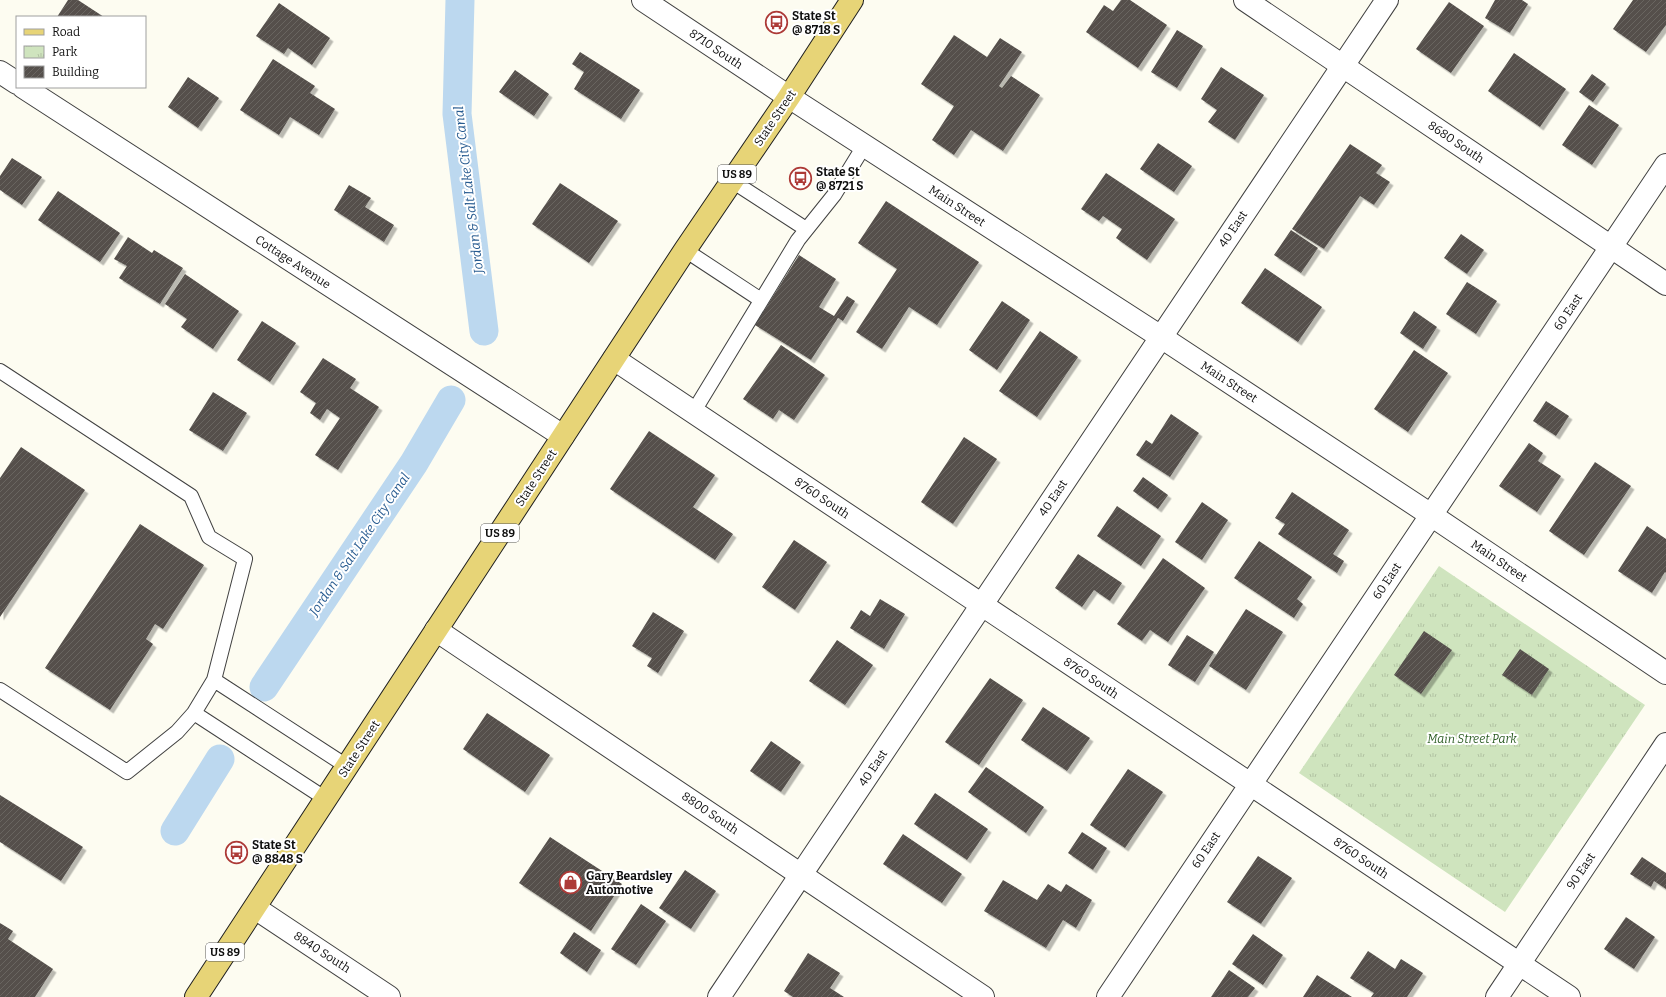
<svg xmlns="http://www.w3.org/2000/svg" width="1666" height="997" font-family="Bitter,serif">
  <defs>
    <pattern id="park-tufts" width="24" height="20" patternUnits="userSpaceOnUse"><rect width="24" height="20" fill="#cfe4be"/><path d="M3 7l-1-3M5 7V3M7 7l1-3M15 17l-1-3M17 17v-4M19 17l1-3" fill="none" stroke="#b1c2a2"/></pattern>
    <pattern id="building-hatch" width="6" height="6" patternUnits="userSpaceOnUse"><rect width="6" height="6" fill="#55504c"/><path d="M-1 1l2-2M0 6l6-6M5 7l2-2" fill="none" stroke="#696561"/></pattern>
    <filter id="shadow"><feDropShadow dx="3.5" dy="3.5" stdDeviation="0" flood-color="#0004"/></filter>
  </defs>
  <rect width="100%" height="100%" fill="#fdfcf1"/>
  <path fill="url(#park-tufts)" d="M1439,566L1645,705L1505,912L1299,773Z"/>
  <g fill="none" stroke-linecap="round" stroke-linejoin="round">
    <path stroke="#bcd8ef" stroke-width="29" d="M460,0L457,114L484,331
      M264,687L414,463L451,400
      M175,831L220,759"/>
  </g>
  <path fill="url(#building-hatch)" filter="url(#shadow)" d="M68,0H78L104,17H57Z
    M1121,0H1130L1167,25L1138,68L1086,32L1104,5L1113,11Z
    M1495,0H1522L1528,4L1510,33L1485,18Z
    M1633,0H1666V25L1646,52L1613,29Z
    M1449,2L1484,26L1451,73L1416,49Z
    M279,3L330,38L312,65L288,48L284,54L256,36Z
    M1177,30L1203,46L1177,88L1151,72Z
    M954,35L987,57L1000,38L1022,52L999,86L1002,88L1011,76L1040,95L1003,151L971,130L954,155L932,140L954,106L921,84Z
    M580,52L640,90L621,119L574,89L584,72L572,64Z
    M1514,53L1566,89L1540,127L1488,91Z
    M273,59L315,86L310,93L335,109L319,135L290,117L279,135L240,110Z
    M1221,67L1264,95L1235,140L1208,122L1217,110L1201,99Z
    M515,70L549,94L534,116L499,92Z
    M1592,74L1606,84L1593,102L1579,92Z
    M188,77L219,98L198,128L168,107Z
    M1589,105L1619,125L1592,165L1562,145Z
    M1158,143L1192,166L1174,192L1140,169Z
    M1350,144L1382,165L1376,173L1390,182L1374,205L1360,196L1324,249L1292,229Z
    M12,158L42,177L22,205L0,190V176Z
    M1106,173L1175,219L1147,260L1116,238L1122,229L1103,216L1099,221L1081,209Z
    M560,183L618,221L589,263L532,224Z
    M349,185L371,198L365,207L394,225L384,242L334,210Z
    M58,191L120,233L100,262L38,220Z
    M886,201L979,262L937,325L909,307L882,349L856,332L897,269L858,243Z
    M1291,230L1318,248L1301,273L1274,255Z
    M1461,234L1484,250L1467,274L1444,258Z
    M128,237L152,253L154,250L183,268L160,304L119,278L127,266L114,259Z
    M799,255L836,279L819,307L834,316L847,296L855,301L843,321L838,318L811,360L755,325Z
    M1265,268L1322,307L1298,342L1241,303Z
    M185,274L239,311L213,349L181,327L187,319L165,304Z
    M1467,282L1497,301L1476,334L1446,314Z
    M1002,301L1030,320L997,370L969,350Z
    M1414,311L1437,327L1423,349L1400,333Z
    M262,321L296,343L270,382L237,360Z
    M1040,331L1078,357L1037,417L999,391Z
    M781,345L825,375L794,420L779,410L773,419L743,399Z
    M1414,350L1448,373L1408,432L1374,409Z
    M323,358L356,379L350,388L379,407L338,470L315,455L340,418L327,409L320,420L310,413L316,403L300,392Z
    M213,392L247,413L223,451L189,430Z
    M1546,401L1569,416L1556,436L1533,421Z
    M1171,414L1199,433L1170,477L1136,455L1146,440L1152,444Z
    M649,431L715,475L693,507L733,534L715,560L610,489Z
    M964,437L997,459L953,524L921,502Z
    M1529,443L1543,453L1538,461L1561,476L1537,512L1499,486Z
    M21,447L85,490L0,617V478Z
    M1595,462L1631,486L1584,555L1549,531Z
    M1143,477L1168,495L1158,509L1133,491Z
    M1292,492L1349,530L1333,554L1344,561L1337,573L1278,534L1285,524L1275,518Z
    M1202,502L1228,520L1202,560L1175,542Z
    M1117,506L1161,536L1141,566L1097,536Z
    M140,524L204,565L163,629L155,624L146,639L153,644L110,710L45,668Z
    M1647,526L1666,539V573L1665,572L1652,593L1618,571Z
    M794,540L827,562L795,610L762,587Z
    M1259,541L1312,577L1297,599L1303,604L1294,618L1234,578Z
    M1078,554L1122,583L1110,601L1094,590L1082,607L1055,588Z
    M1163,558L1205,588L1168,642L1150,630L1142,641L1117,624Z
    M880,599L905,614L884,649L850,628L861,610L870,616Z
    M1246,609L1283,632L1246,690L1209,666Z
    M653,612L684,631L658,673L647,666L652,658L632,646Z
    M1424,631L1452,650L1421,694L1394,675Z
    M1187,635L1214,652L1195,682L1168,665Z
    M837,640L873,665L845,705L809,681Z
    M1520,649L1549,669L1532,695L1502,675Z
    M990,678L1023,700L979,765L945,742Z
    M1043,707L1090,738L1067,771L1021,740Z
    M487,713L550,755L525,792L463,749Z
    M771,741L801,762L781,792L750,771Z
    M986,767L1044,807L1026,833L968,792Z
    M1128,769L1163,792L1125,848L1090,825Z
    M935,793L988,829L967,860L914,824Z
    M0,795L83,847L61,881L0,842Z
    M1082,832L1107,848L1093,870L1068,853Z
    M903,834L962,874L942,903L883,864Z
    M550,837L622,884L591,931L519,883Z
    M1258,856L1292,878L1261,924L1227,902Z
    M1642,857L1666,873V889L1654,881L1651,887L1630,874Z
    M685,870L716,891L691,929L659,908Z
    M1003,880L1037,900L1048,884L1061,892L1066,884L1092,900L1076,928L1063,920L1046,948L984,911Z
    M641,904L666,921L636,965L611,949Z
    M1626,917L1655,937L1634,969L1604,949Z
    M0,923L13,931L8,939L53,969L35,997H0Z
    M574,932L601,950L587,972L560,953Z
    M1253,934L1283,955L1263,985L1232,964Z
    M1368,951L1395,969L1401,959L1423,973L1407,997H1371L1374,993L1350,978Z
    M808,953L840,973L830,988L844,997H793L784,991Z
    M1229,970L1255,988L1248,997H1211Z
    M1317,975L1352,997H1303Z"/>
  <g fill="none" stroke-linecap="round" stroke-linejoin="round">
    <defs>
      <path id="service" d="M732,181L806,229
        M685,250L761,300
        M0,371L191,496L209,537L245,559L214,680L194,713L177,732L127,772L0,690
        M694,411L798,240L834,195L864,146
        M214,680L348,767
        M194,713L326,799"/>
      <path id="minor" d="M643,0L789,97
        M0,72L17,83
        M23,87L563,436
        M614,359L1569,997
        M255,908L389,997
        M719,997L1387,0
        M1108,997L1666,165
        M1497,997L1666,744"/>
      <path id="tertiary" d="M1245,0L1666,284
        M789,97L1161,337L1431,515L1666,673
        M436,630L983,997"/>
      <path id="primary" d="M196,997L685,250L789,97L852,0"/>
    </defs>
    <use href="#service" stroke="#414141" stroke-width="16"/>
    <use href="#minor" stroke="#414141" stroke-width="24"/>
    <use href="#tertiary" stroke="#414141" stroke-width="24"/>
    <use href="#primary" stroke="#1f1f1f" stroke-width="24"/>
    <use href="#service" stroke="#fff" stroke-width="14"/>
    <use href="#minor" stroke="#fff" stroke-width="22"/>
    <use href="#tertiary" stroke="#fff" stroke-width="22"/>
    <use href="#primary" stroke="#e7d477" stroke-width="22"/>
  </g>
  <defs>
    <symbol id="bus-ring" viewBox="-11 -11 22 22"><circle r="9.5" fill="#fff" stroke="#ad3a37" stroke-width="1.5"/><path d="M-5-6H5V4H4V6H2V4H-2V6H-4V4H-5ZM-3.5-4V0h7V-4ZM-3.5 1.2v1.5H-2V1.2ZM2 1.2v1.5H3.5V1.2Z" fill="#ad3a37"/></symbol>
    <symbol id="shop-ring" viewBox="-11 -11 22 22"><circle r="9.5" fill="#fff" stroke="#ad3a37" stroke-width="1.5"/><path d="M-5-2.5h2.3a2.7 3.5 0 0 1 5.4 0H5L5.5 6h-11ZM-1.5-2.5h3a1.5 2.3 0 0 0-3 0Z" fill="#ad3a37"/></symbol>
  </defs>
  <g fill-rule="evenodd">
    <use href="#bus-ring" x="764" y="10" width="25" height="25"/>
    <use href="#bus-ring" x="788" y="166" width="25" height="25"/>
    <use href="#bus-ring" x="224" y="840" width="25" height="25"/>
    <use href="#shop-ring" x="558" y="870" width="25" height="25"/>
  </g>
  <g text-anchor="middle" stroke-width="4" stroke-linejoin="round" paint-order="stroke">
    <g fill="#fff" stroke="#565656" stroke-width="1">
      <rect x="718" y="165" width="38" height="18" rx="3"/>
      <rect x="481" y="524" width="38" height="18" rx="3"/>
      <rect x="206" y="943" width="38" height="18" rx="3"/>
    </g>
    <g font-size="11" font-weight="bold" fill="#0e0e0e">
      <text x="737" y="178">US 89</text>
      <text x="500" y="537">US 89</text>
      <text x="225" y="956">US 89</text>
    </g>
    <g font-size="12" font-weight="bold" fill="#0e0e0e" stroke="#fff" text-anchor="start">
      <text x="792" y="20">State St<tspan x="792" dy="14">@ 8718 S</tspan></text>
      <text x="816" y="176">State St<tspan x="816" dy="14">@ 8721 S</tspan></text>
      <text x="252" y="849">State St<tspan x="252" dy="14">@ 8848 S</tspan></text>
      <text x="586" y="880">Gary Beardsley<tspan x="586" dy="14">Automotive</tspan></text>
    </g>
    <g font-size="12" fill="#0e0e0e" stroke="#fff">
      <text transform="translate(716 49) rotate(34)" y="4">8710 South</text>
      <text transform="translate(775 118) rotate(-56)" y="4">State Street</text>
      <text transform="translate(1456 142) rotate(34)" y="4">8680 South</text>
      <text transform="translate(957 206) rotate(33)" y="4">Main Street</text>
      <text transform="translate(1233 229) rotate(-56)" y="4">40 East</text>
      <text transform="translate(293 262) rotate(33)" y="4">Cottage Avenue</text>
      <text transform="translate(1568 312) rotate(-56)" y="4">60 East</text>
      <text transform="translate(1229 382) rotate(33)" y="4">Main Street</text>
      <text transform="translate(536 478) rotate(-57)" y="4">State Street</text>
      <text transform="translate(822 498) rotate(34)" y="4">8760 South</text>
      <text transform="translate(1053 498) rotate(-56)" y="4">40 East</text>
      <text transform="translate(1499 561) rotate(34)" y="4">Main Street</text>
      <text transform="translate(1387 581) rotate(-56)" y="4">60 East</text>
      <text transform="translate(1091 678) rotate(34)" y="4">8760 South</text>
      <text transform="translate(359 749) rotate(-57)" y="4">State Street</text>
      <text transform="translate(873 768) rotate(-56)" y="4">40 East</text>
      <text transform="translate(710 813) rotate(34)" y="4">8800 South</text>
      <text transform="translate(1206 850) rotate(-56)" y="4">60 East</text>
      <text transform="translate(1361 858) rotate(34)" y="4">8760 South</text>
      <text transform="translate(1581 871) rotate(-56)" y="4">90 East</text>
      <text transform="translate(322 952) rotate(33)" y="4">8840 South</text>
    </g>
    <g font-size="12" font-style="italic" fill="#2e5e26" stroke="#fff">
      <text x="1472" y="743">Main Street Park</text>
    </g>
    <g font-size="13" font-style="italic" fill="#275b90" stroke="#fff">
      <text transform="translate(468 190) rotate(-97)" y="5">Jordan &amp; Salt Lake City Canal</text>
      <text transform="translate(359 544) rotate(-56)" y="5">Jordan &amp; Salt Lake City Canal</text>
    </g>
  </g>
  <rect x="16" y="16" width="130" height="72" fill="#ffffff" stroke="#9f9f9f"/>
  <rect x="24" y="29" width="20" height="6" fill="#e7d477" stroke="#9f9f9f"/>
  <text x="52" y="36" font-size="12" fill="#0e0e0e">Road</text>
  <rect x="24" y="46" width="20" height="12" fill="url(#park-tufts)" stroke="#9f9f9f"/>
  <text x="52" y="56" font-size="12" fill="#0e0e0e">Park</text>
  <rect x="24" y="66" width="20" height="12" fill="url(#building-hatch)" stroke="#9f9f9f"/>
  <text x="52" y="76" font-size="12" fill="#0e0e0e">Building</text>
</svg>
